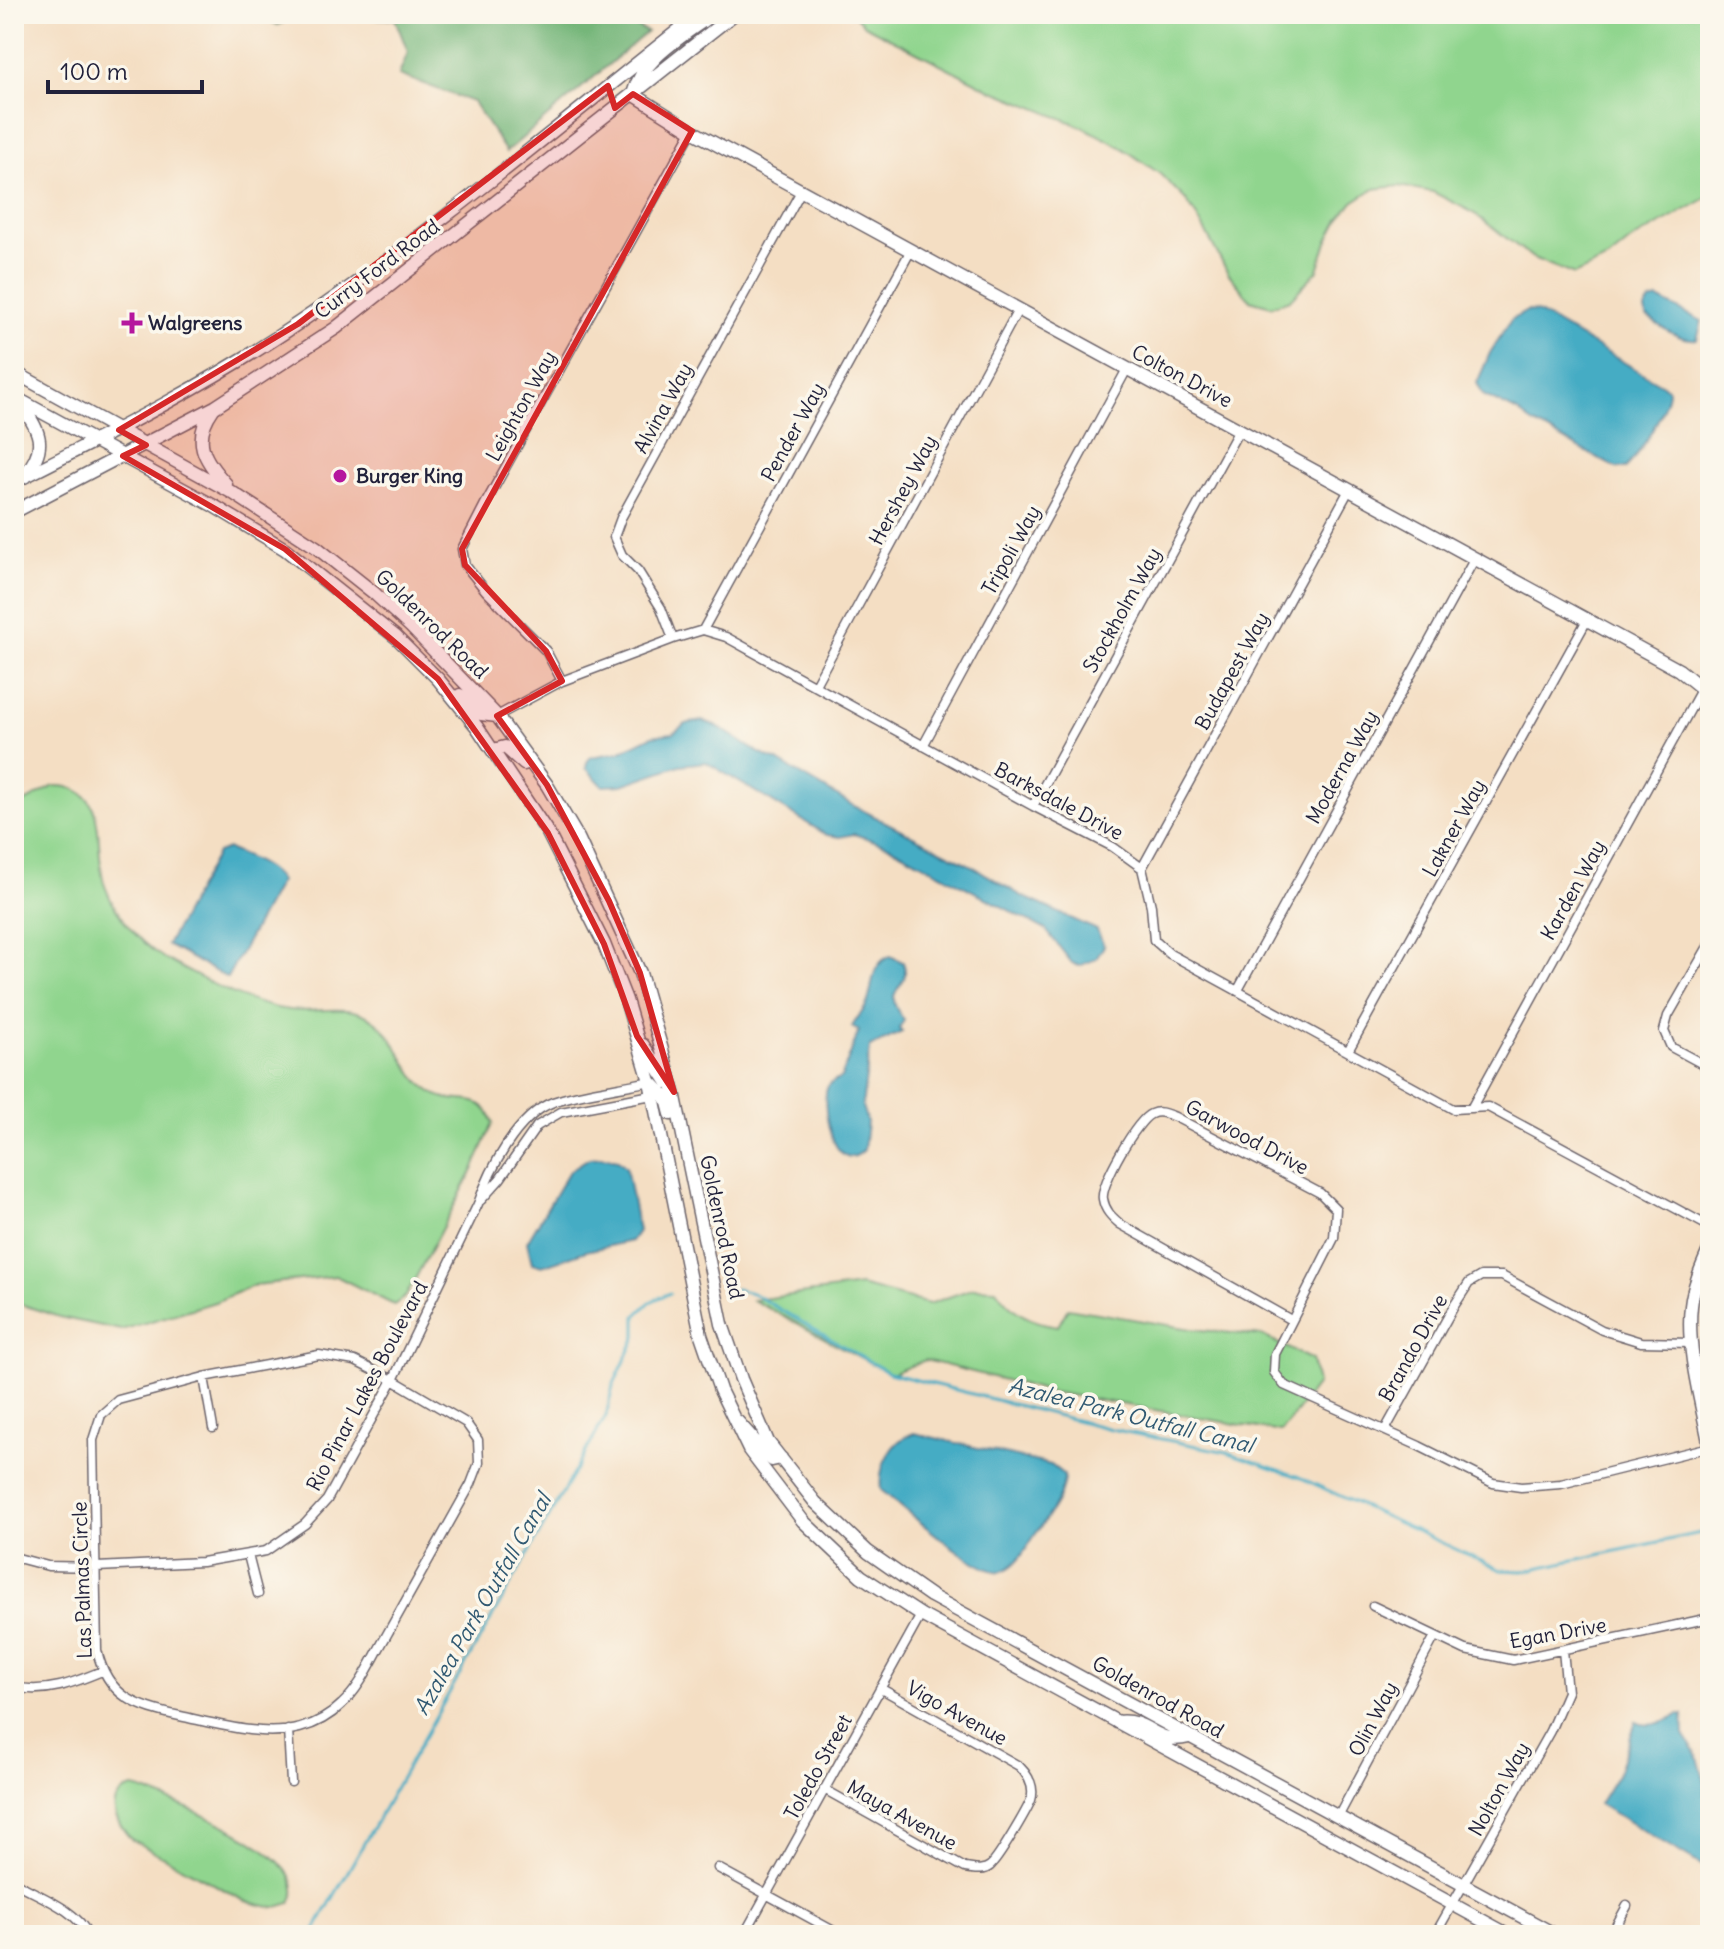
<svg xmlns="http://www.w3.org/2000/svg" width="1724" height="1949" font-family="Delius,sans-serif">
  <rect width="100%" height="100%" fill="#fbf7ec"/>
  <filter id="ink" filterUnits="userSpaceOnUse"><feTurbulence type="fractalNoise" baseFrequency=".0125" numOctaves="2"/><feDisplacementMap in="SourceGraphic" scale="16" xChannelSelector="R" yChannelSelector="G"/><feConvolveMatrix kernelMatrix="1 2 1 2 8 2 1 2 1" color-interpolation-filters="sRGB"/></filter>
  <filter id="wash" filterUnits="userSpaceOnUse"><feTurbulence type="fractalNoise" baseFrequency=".006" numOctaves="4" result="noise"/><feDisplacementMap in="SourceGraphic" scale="32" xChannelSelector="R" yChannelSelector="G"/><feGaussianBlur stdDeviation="1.8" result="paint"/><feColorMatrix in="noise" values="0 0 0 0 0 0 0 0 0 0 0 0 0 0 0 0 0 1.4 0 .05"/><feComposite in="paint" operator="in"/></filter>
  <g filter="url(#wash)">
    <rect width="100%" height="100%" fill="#f4dec3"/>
    <path fill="#90d58e" stroke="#597c64" stroke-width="2" d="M853,14H1710V196L1632,240L1610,258L1574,275L1533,258L1472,212L1433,192L1399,186L1373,189L1353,202L1339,219L1327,242L1318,270L1290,300L1271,306L1250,300L1228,273L1202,225L1186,200L1160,174L1121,147L1083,127L989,89L864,25Z
      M54,786C113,784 92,850 105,886C117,919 144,949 176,965C210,983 250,1005 289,1010C317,1014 347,1002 372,1019C400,1038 404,1075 433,1093C458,1108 481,1088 493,1123L473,1170L406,1296L394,1305L336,1276L255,1285L215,1302L121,1330L59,1317L14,1302V808Z
      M860,1286L929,1304L974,1288L996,1289C1011,1312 1030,1322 1058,1326L1068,1308L1191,1329L1263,1336L1312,1360L1317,1384L1281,1432L1052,1392L925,1360L891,1374L753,1300Z
      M133,1787C167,1799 318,1854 291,1903L274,1908L245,1901L132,1840C115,1822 103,1798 133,1787Z"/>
    <path fill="#74b679" stroke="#4b6c5a" stroke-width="2" d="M257,14H613L647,32L506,152L473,102L399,75L408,52L395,19L295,15L278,25Z"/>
    <path fill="#45acc4" stroke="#346780" stroke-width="2" d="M1658,299L1702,321L1697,339C1678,341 1660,326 1646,316L1645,309L1650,301Z
      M1527,311L1537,312L1668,388C1669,408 1639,454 1626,468H1616L1531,422L1518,412L1483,395L1477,383L1490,353L1511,320Z
      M702,721C730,729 749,752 776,760L854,806L972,866L1022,896L1097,930L1104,946L1096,959L1079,966L1072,963L1046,930L889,846L854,834L840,837L827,835L706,762L680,765L622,785L603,786L586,768L587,762L591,757L619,752L652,736L673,733L685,724Z
      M228,849C245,857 269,864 280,881L227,978L167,945L217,853Z
      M890,956L903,962C914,990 877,986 904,1020L899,1029L902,1032L870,1047L862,1106L867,1122L864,1150C833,1181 818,1097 829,1085C830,1083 839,1079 841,1078L859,1031L852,1027C856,1019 862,1013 866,1006C875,988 868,966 890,956Z
      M604,1157L618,1160L626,1167L638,1231L631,1241L586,1251L542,1266L532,1263L527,1242L569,1171L589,1158Z
      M914,1433L1051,1465L1064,1475C1064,1498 1047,1516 1035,1535C1026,1548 1018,1566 1002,1571C982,1578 900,1505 881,1490C878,1467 890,1441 914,1433Z
      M1679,1715H1683L1684,1735L1697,1755L1706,1784L1705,1794L1710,1807V1870L1599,1804L1618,1773L1636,1722C1650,1729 1665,1721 1679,1715Z"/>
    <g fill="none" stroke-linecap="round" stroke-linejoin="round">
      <path stroke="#45acc4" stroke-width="3" d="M735,1289L752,1293L889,1373L1111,1429L1227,1452L1299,1477L1501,1570L1523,1571L1710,1531
        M312,1935L606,1416L613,1386L636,1337V1316L650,1302L670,1293"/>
    </g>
  </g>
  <g filter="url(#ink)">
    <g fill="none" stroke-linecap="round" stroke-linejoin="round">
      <defs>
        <path id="street" d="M703,630L911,250
          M673,639L661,608L638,571L622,555L614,537L621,518L801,191
          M562,681L546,651L486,591L465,565L462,549L484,506L692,131
          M815,685L1018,310
          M497,716L562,681L673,639L703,630L726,637L1033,806L1113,847L1142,868L1151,906L1154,940L1170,954L1453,1109L1488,1107L1710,1227
          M923,746L1127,369
          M1033,806L1239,430
          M1142,868L1349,490
          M1710,943L1668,1016L1664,1031L1671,1047L1710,1068
          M1238,990L1475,558
          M1348,1051L1587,620
          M1472,1107L1702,688
          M481,1200L500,1179L537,1126L561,1112L652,1095
          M1291,1320L1120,1224C1112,1217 1105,1211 1103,1199C1100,1184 1137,1120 1151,1114C1160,1110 1167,1114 1175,1117L1320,1193L1336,1209L1334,1238L1275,1354L1274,1372L1284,1385L1419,1446L1493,1483L1521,1487L1561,1484L1710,1447
          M319,1355L355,1361L393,1380L466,1423L478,1440L479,1463L471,1484C442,1535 414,1587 385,1638C372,1660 361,1687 342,1704C331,1715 315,1724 300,1728C263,1738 217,1724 180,1716C137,1707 107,1697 97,1650L93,1440L101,1415L118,1400L204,1377Z
          M204,1377L213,1428
          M1385,1430L1454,1306L1469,1283L1481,1276H1502L1602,1330L1641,1342L1691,1343
          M248,1555L258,1594
          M14,1557L48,1566L97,1567L202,1562L266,1551L305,1524L327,1500L393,1380L478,1204C490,1169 517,1116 553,1102C580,1092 620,1088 650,1081
          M1373,1606L1465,1650L1513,1660L1710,1618
          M14,1687C46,1694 73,1683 102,1671
          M288,1730L291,1782
          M824,1789L965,1868C974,1869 983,1872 990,1866C998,1860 1027,1810 1031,1800C1035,1787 1028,1775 1019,1766L880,1688
          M1338,1817L1435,1636
          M718,1868L841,1935
          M14,1882C38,1896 77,1909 88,1935
          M744,1935L921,1615
          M1435,1935L1550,1731L1567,1692L1563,1650
          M1611,1935L1627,1906"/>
        <path id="secondary" d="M633,94L692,131L1679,670L1710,695
          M633,94C642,58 684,36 712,14
          M14,372L233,493L316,547L374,593L411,627L497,716L547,785L578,838L640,973L674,1092L722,1324L741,1379L768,1442L815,1502L868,1552L931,1596L1556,1935
          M14,397L214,506L285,549L396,637L438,679L477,727L548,833L604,944L626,1000L650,1081L701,1335L720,1390L749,1450L803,1521L861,1576L921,1615L1509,1935
          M19,402C38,429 50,445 25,474
          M213,409C191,440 204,460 226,484
          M14,482C111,433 209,384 300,322C439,228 567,118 699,14
          M14,512L215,407L336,328L734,14
          M460,695L481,714L497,716
          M493,750L505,747L524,764
          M643,1045L668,1083
          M650,1081L667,1099L671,1114
          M1710,1248C1702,1266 1693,1286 1691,1306C1686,1350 1702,1404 1710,1447
          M737,1421L772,1460L781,1458
          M1117,1722C1150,1718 1154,1746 1189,1737"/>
      </defs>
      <use href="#street" stroke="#6c646b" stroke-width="11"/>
      <use href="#secondary" stroke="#6c646b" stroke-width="15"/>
      <use href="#street" stroke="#fff" stroke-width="8"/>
      <use href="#secondary" stroke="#fff" stroke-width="12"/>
    </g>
  </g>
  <path fill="#d62828" fill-opacity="0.2" stroke="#d62828" stroke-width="6" stroke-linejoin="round" d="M608,86L615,108L633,94L692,131L462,549L465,565L546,651L562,681L497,716L547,785L609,901L640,973L674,1092L637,1036L604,944L548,833L438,679L285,549L123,456L146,445L119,430L298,324Z"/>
  <g fill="#b5179e" stroke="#fbf7ec" stroke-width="3">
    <path d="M128 311h8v8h8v8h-8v8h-8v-8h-8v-8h8z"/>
    <circle cx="340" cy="476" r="8"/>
  </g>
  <g text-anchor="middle" stroke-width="7" stroke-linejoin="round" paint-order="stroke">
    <g font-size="20" fill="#22223b" stroke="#fbf7ec">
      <text transform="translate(377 269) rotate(-37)" y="7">Curry Ford Road</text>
      <text transform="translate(1182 376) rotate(28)" y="7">Colton Drive</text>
      <text transform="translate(521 406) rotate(-61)" y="7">Leighton Way</text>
      <text transform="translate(663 408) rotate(-61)" y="7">Alvina Way</text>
      <text transform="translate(793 432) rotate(-61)" y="7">Pender Way</text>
      <text transform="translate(903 490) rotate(-62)" y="7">Hershey Way</text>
      <text transform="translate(1011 550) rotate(-61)" y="7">Tripoli Way</text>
      <text transform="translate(1122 610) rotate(-61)" y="7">Stockholm Way</text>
      <text transform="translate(432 624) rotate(44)" y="7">Goldenrod Road</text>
      <text transform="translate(1232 671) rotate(-61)" y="7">Budapest Way</text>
      <text transform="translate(1342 767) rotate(-61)" y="7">Moderna Way</text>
      <text transform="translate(1059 801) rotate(28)" y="7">Barksdale Drive</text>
      <text transform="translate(1454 828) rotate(-61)" y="7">Lakner Way</text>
      <text transform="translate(1573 890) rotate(-61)" y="7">Karden Way</text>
      <text transform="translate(1247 1137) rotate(28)" y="7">Garwood Drive</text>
      <text transform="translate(722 1227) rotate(78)" y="7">Goldenrod Road</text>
      <text transform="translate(1413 1348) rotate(-61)" y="7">Brando Drive</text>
      <text transform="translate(367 1386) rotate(-62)" y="7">Rio Pinar Lakes Boulevard</text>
      <text transform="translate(82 1580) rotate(-92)" y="7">Las Palmas Circle</text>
      <text transform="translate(1558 1633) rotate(-10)" y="7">Egan Drive</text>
      <text transform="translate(1158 1697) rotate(29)" y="7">Goldenrod Road</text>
      <text transform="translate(957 1713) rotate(29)" y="7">Vigo Avenue</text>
      <text transform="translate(1373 1719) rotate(-62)" y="7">Olin Way</text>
      <text transform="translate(818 1767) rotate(-61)" y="7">Toledo Street</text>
      <text transform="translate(1499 1789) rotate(-61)" y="7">Nolton Way</text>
      <text transform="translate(902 1815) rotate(29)" y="7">Maya Avenue</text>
    </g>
    <g font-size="20" font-weight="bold" fill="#22223b" stroke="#fbf7ec" text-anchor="start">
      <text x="148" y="330">Walgreens</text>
      <text x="356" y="483">Burger King</text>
    </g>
    <g font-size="22" font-style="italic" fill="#305972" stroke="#fbf7ec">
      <text transform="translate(1131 1415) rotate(14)" y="8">Azalea Park Outfall Canal</text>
      <text transform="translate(482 1604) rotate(-60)" y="8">Azalea Park Outfall Canal</text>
    </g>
  </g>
  <rect width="1724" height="1949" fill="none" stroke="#fbf7ec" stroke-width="48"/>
  <path d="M48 80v12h154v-12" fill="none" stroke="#22223b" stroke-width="4"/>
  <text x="60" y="80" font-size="24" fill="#22223b" stroke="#fbf7ec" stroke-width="6" paint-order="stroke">100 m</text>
</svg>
